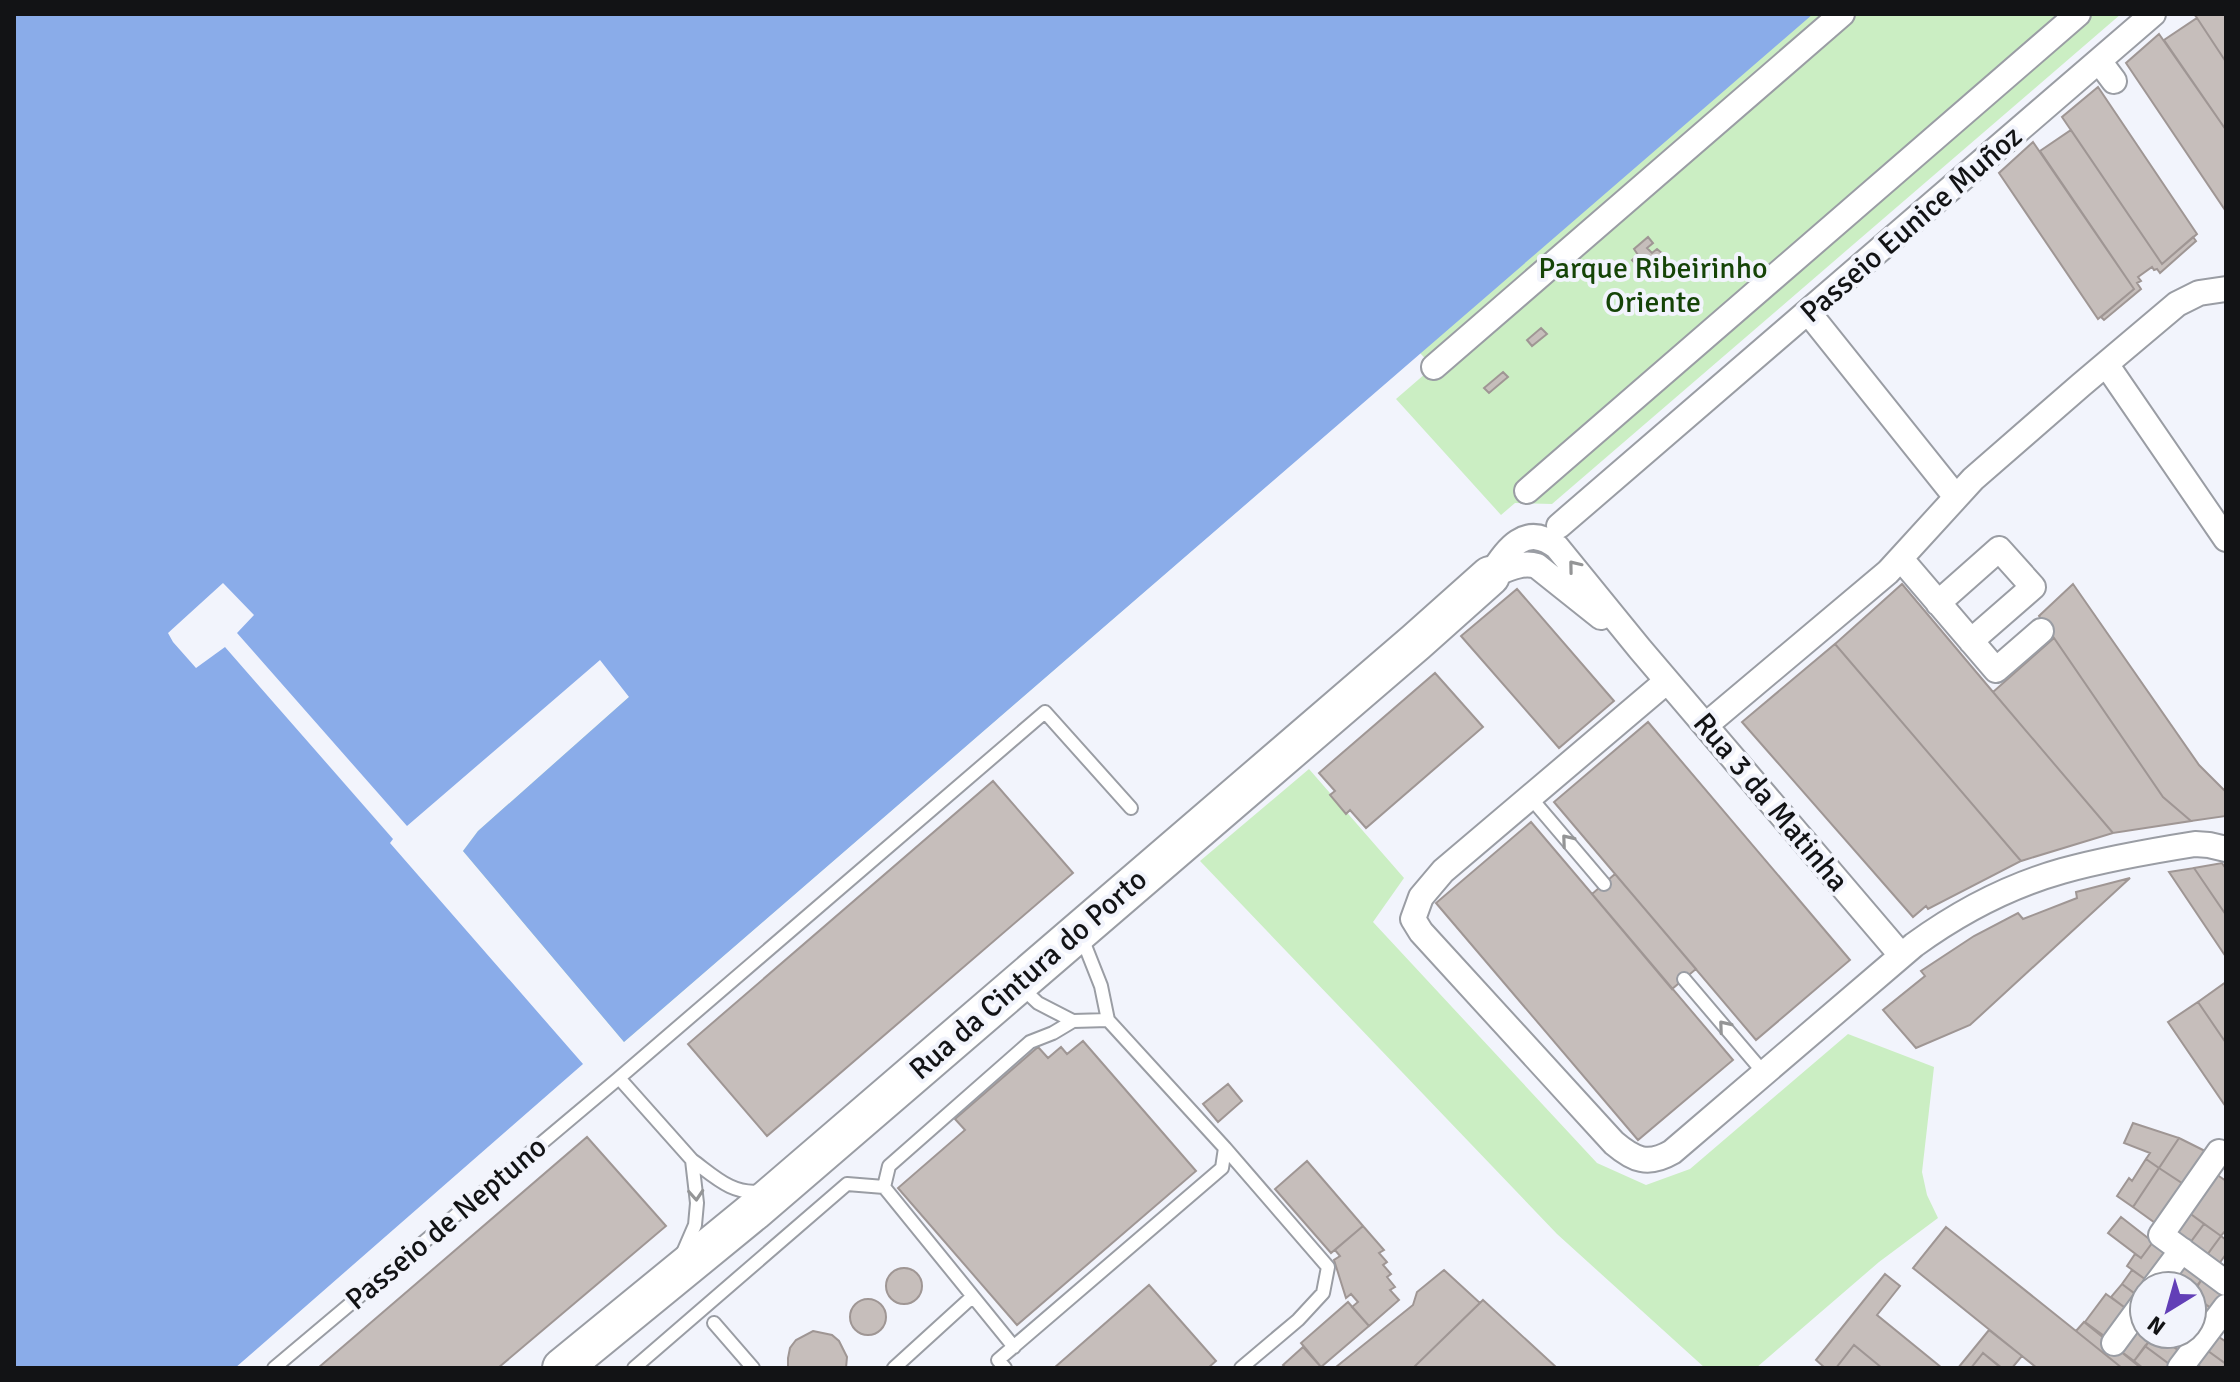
<svg xmlns="http://www.w3.org/2000/svg" width="2240" height="1382" font-family="Signika,sans-serif">
  <rect width="100%" height="100%" fill="#f2f4fc"/>
  <path fill="#cbeec3" d="M1249,14H2121L1552,504L1515,503L1501,515L1396,399L1433,367L1420,353L624,1042L463,851L478,831L629,697Z
    M1309,769L1404,878L1373,922L1597,1163L1646,1185L1690,1169L1848,1034L1934,1067L1922,1172L1927,1195L1938,1218L1879,1262L1756,1368H1705L1557,1234L1200,861Z"/>
  <path fill="#8aace9" d="M14,14H1813L624,1042L463,851L478,831L629,697L600,660L407,826L237,633L254,615L223,583L168,633L173,642L196,668L225,647L393,839L390,843L583,1064L235,1368H14Z"/>
  <path fill="#c6bebb" stroke="#9f9694" stroke-width="2" d="M2194,14H2226V62L2197,18Z
    M2197,18L2226,62V130L2164,40Z
    M2159,34L2226,130L2225,210L2126,63Z
    M2098,87L2197,234L2162,264L2062,117Z
    M2071,130L2162,264L2193,237L2196,241L2160,273L2157,269L2154,270L2152,267L2138,277L2141,281L2137,283L2141,289L2104,320L2101,317L2134,289L2040,151Z
    M2033,142L2134,289L2098,319L1999,173Z
    M1648,237L1653,243L1647,248L1652,253L1657,249L1663,254L1643,272L1632,260L1638,255L1634,249Z
    M1541,328L1547,334L1532,346L1527,340Z
    M1503,372L1508,377L1489,393L1484,388Z
    M1902,584L1993,692L2113,833L2021,861L1835,644Z
    M2073,584L2199,765L2226,792V816L2191,821L2163,797L2039,616Z
    M1517,589L1614,701L1559,748L1461,636Z
    M2054,638L2163,797L2191,821L2113,833L1993,692Z
    M1835,644L2021,861L1928,909L1926,906L1913,917L1742,722Z
    M1435,673L1483,727L1366,828L1350,810L1346,814L1330,795L1335,791L1319,773Z
    M1648,722L1850,960L1756,1040L1554,802Z
    M993,781L1073,873L767,1136L688,1044Z
    M1531,822L1733,1060L1638,1140L1436,903Z
    M2222,863L2226,869V915L2194,868Z
    M2194,868L2226,915V957L2169,872Z
    M1615,874L1696,969L1672,989L1592,894Z
    M2130,878L1970,1025L1916,1048L1883,1010L1925,976L1921,971L1974,936L2018,913L2023,919L2077,898L2076,892Z
    M2226,982V1043L2198,1002Z
    M2198,1002L2226,1043V1107L2168,1022Z
    M1083,1041L1196,1171L1017,1325L898,1188L965,1130L955,1119L1038,1047L1048,1058L1061,1047L1067,1054Z
    M1228,1084L1242,1101L1218,1122L1203,1104Z
    M2133,1123L2179,1138L2159,1168L2146,1159L2150,1153L2124,1143Z
    M587,1137L666,1226L498,1368H318Z
    M2179,1138L2207,1152L2185,1185L2159,1168Z
    M2146,1159L2159,1168L2133,1207L2117,1196L2129,1178L2132,1181Z
    M1307,1161L1363,1226L1331,1253L1275,1189Z
    M2159,1168L2185,1185L2158,1225L2133,1207Z
    M2216,1174L2226,1181V1230L2221,1236L2188,1212Z
    M2188,1212L2204,1224L2187,1247L2171,1235Z
    M2121,1217L2153,1242L2141,1258L2108,1233Z
    M2204,1224L2221,1236L2204,1259L2187,1247Z
    M1363,1226L1384,1250L1379,1253L1387,1262L1383,1265L1391,1274L1387,1277L1395,1287L1390,1290L1399,1300L1369,1326L1352,1307L1358,1302L1351,1294L1346,1298L1334,1260L1340,1256L1335,1250Z
    M1946,1227L2076,1331L2122,1368H2037L2022,1356L1913,1268Z
    M2221,1236L2226,1240V1254L2216,1268L2204,1259Z
    M2153,1242L2169,1255L2149,1282L2127,1266L2135,1254L2141,1258Z
    M2181,1264L2202,1279L2192,1292V1286H2180L2171,1279Z
    M886 1286a18 18 0 1 1 36 0a18 18 0 1 1-36 0Z
    M1444,1270L1480,1303L1413,1368L1336,1367L1413,1305L1417,1292Z
    M2132,1270L2149,1282L2138,1296L2122,1284Z
    M1885,1274L1900,1286L1877,1315L1942,1368H1882L1854,1345L1836,1368H1825L1816,1360Z
    M2202,1279L2224,1296L2214,1310L2192,1295Z
    M2122,1284L2138,1296L2128,1310L2111,1297Z
    M1149,1285L1216,1361L1208,1368H1054Z
    M2106,1294L2128,1310L2107,1338L2085,1322Z
    M2192,1295L2214,1310L2203,1325L2192,1316Z
    M850 1317a18 18 0 1 1 36 0a18 18 0 1 1-36 0Z
    M1483,1300L1557,1368H1413Z
    M1348,1302L1369,1326L1321,1367L1301,1343Z
    M2139,1321L2144,1324V1334H2155L2134,1361L2118,1349Z
    M2084,1322L2141,1368H2122L2076,1331Z
    M1989,1330L2022,1356L2012,1368H2001L1983,1353L1971,1368H1958Z
    M813,1331L832,1335L839,1341L847,1357L846,1368H788V1358L790,1348L796,1340Z
    M2155,1334L2182,1353L2172,1366L2145,1346Z
    M2157,1334H2187L2193,1338L2182,1353Z
    M2215,1334L2226,1342V1364L2204,1348Z
    M1854,1345L1882,1368H1836Z
    M2145,1346L2172,1366L2171,1368H2143L2134,1361Z
    M1303,1347L1321,1367L1322,1368H1286L1283,1365Z
    M2204,1348L2226,1364L2223,1368H2202L2194,1362Z
    M1983,1353L2002,1368H1971Z"/>
  <g fill="none" stroke-linecap="round" stroke-linejoin="round">
    <defs>
      <path id="lane" d="M1530,797L1604,884
        M1684,979L1764,1073
        M1021,987L1038,1003L1073,1021L1108,1020
        M1225,1148L1328,1267L1323,1293L1298,1320L1241,1368
        M692,1160L619,1078L1045,712L1131,808
        M682,1255L695,1225L697,1203L692,1160C714,1176 733,1196 762,1191
        M714,1323L753,1368
        M1014,1347L884,1187L889,1166L1030,1042L1053,1033L1073,1021
        M274,1368L619,1078
        M634,1368L847,1184L884,1187
        M894,1368L972,1297
        M1005,1368L998,1360L1222,1168L1225,1148L1108,1020L1101,986L1082,938"/>
      <path id="street" d="M2099,61L2114,81
        M1808,312L1956,497
        M2106,364L2226,539
        M1434,367L1842,14
        M1527,491L2078,14
        M1559,526L2153,14
        M1901,559L1996,670L2041,631
        M1490,576C1506,549 1526,522 1557,547L1640,649L1901,955
        M1490,576C1506,570 1521,561 1537,566L1601,617
        M1938,603L1999,549L2033,587L1971,641
        M1667,681L1443,871L1421,897L1413,919L1421,932L1614,1143C1634,1160 1648,1166 1672,1152L1914,945C1958,913 2009,886 2062,871C2105,859 2151,851 2195,844L2209,845L2226,849
        M1706,725L1888,572L1973,479L2081,385L2177,304L2199,293L2226,289
        M2219,1152L2161,1235L2226,1283
        M2155,1286L2182,1250
        M2114,1343L2144,1302
        M2180,1368L2226,1307"/>
      <path id="primary" d="M562,1368L754,1211L1416,642L1490,576"/>
    </defs>
    <use href="#lane" stroke="#9a9da4" stroke-width="16"/>
    <use href="#street" stroke="#9a9da4" stroke-width="28"/>
    <use href="#primary" stroke="#9a9da4" stroke-width="42"/>
    <use href="#lane" stroke="#fff" stroke-width="12"/>
    <use href="#street" stroke="#fff" stroke-width="24"/>
    <use href="#primary" stroke="#fff" stroke-width="38"/>
  </g>
  <defs><path id="oneway-chevron" d="M-2-3.5L2.5 0L-2 3.5" fill="none" stroke-width="1.6" stroke-linecap="round" stroke-linejoin="round" transform="scale(2)"/></defs>
  <g stroke="#949596">
    <use href="#oneway-chevron" transform="translate(1574 566) rotate(-129)"/>
    <use href="#oneway-chevron" transform="translate(1567 840) rotate(-130)"/>
    <use href="#oneway-chevron" transform="translate(1724 1026) rotate(-130)"/>
    <use href="#oneway-chevron" transform="translate(696 1195) rotate(86)"/>
  </g>
  <g text-anchor="middle" stroke-width="8" stroke-linejoin="round" paint-order="stroke">
    <g font-size="30" fill="#121315" stroke="#f2f4fc">
      <text transform="translate(1911 224) rotate(-41)" y="10">Passeio Eunice Muñoz</text>
      <text transform="translate(1771 802) rotate(50)" y="10">Rua 3 da Matinha</text>
      <text transform="translate(1028 974) rotate(-41)" y="10">Rua da Cintura do Porto</text>
      <text transform="translate(446 1223) rotate(-40)" y="10">Passeio de Neptuno</text>
    </g>
    <g font-size="30" fill="#154407" stroke="#f2f4fc">
      <text x="1653" y="278">Parque Ribeirinho<tspan x="1653" dy="34">Oriente</tspan></text>
    </g>
  </g>
  <rect width="2240" height="1382" fill="none" stroke="#121315" stroke-width="32"/>
  <g transform="translate(2168 1310) rotate(217)"><circle r="38" fill="#f2f4fc" stroke="#989aa0" stroke-width="2"/>
  <path d="M0-6L14 30L0 20L-14 30Z" fill="#623fb7"/>
  <text y="-12" font-size="22" font-weight="bold" text-anchor="middle" fill="#121315">N</text>
  </g>
</svg>
